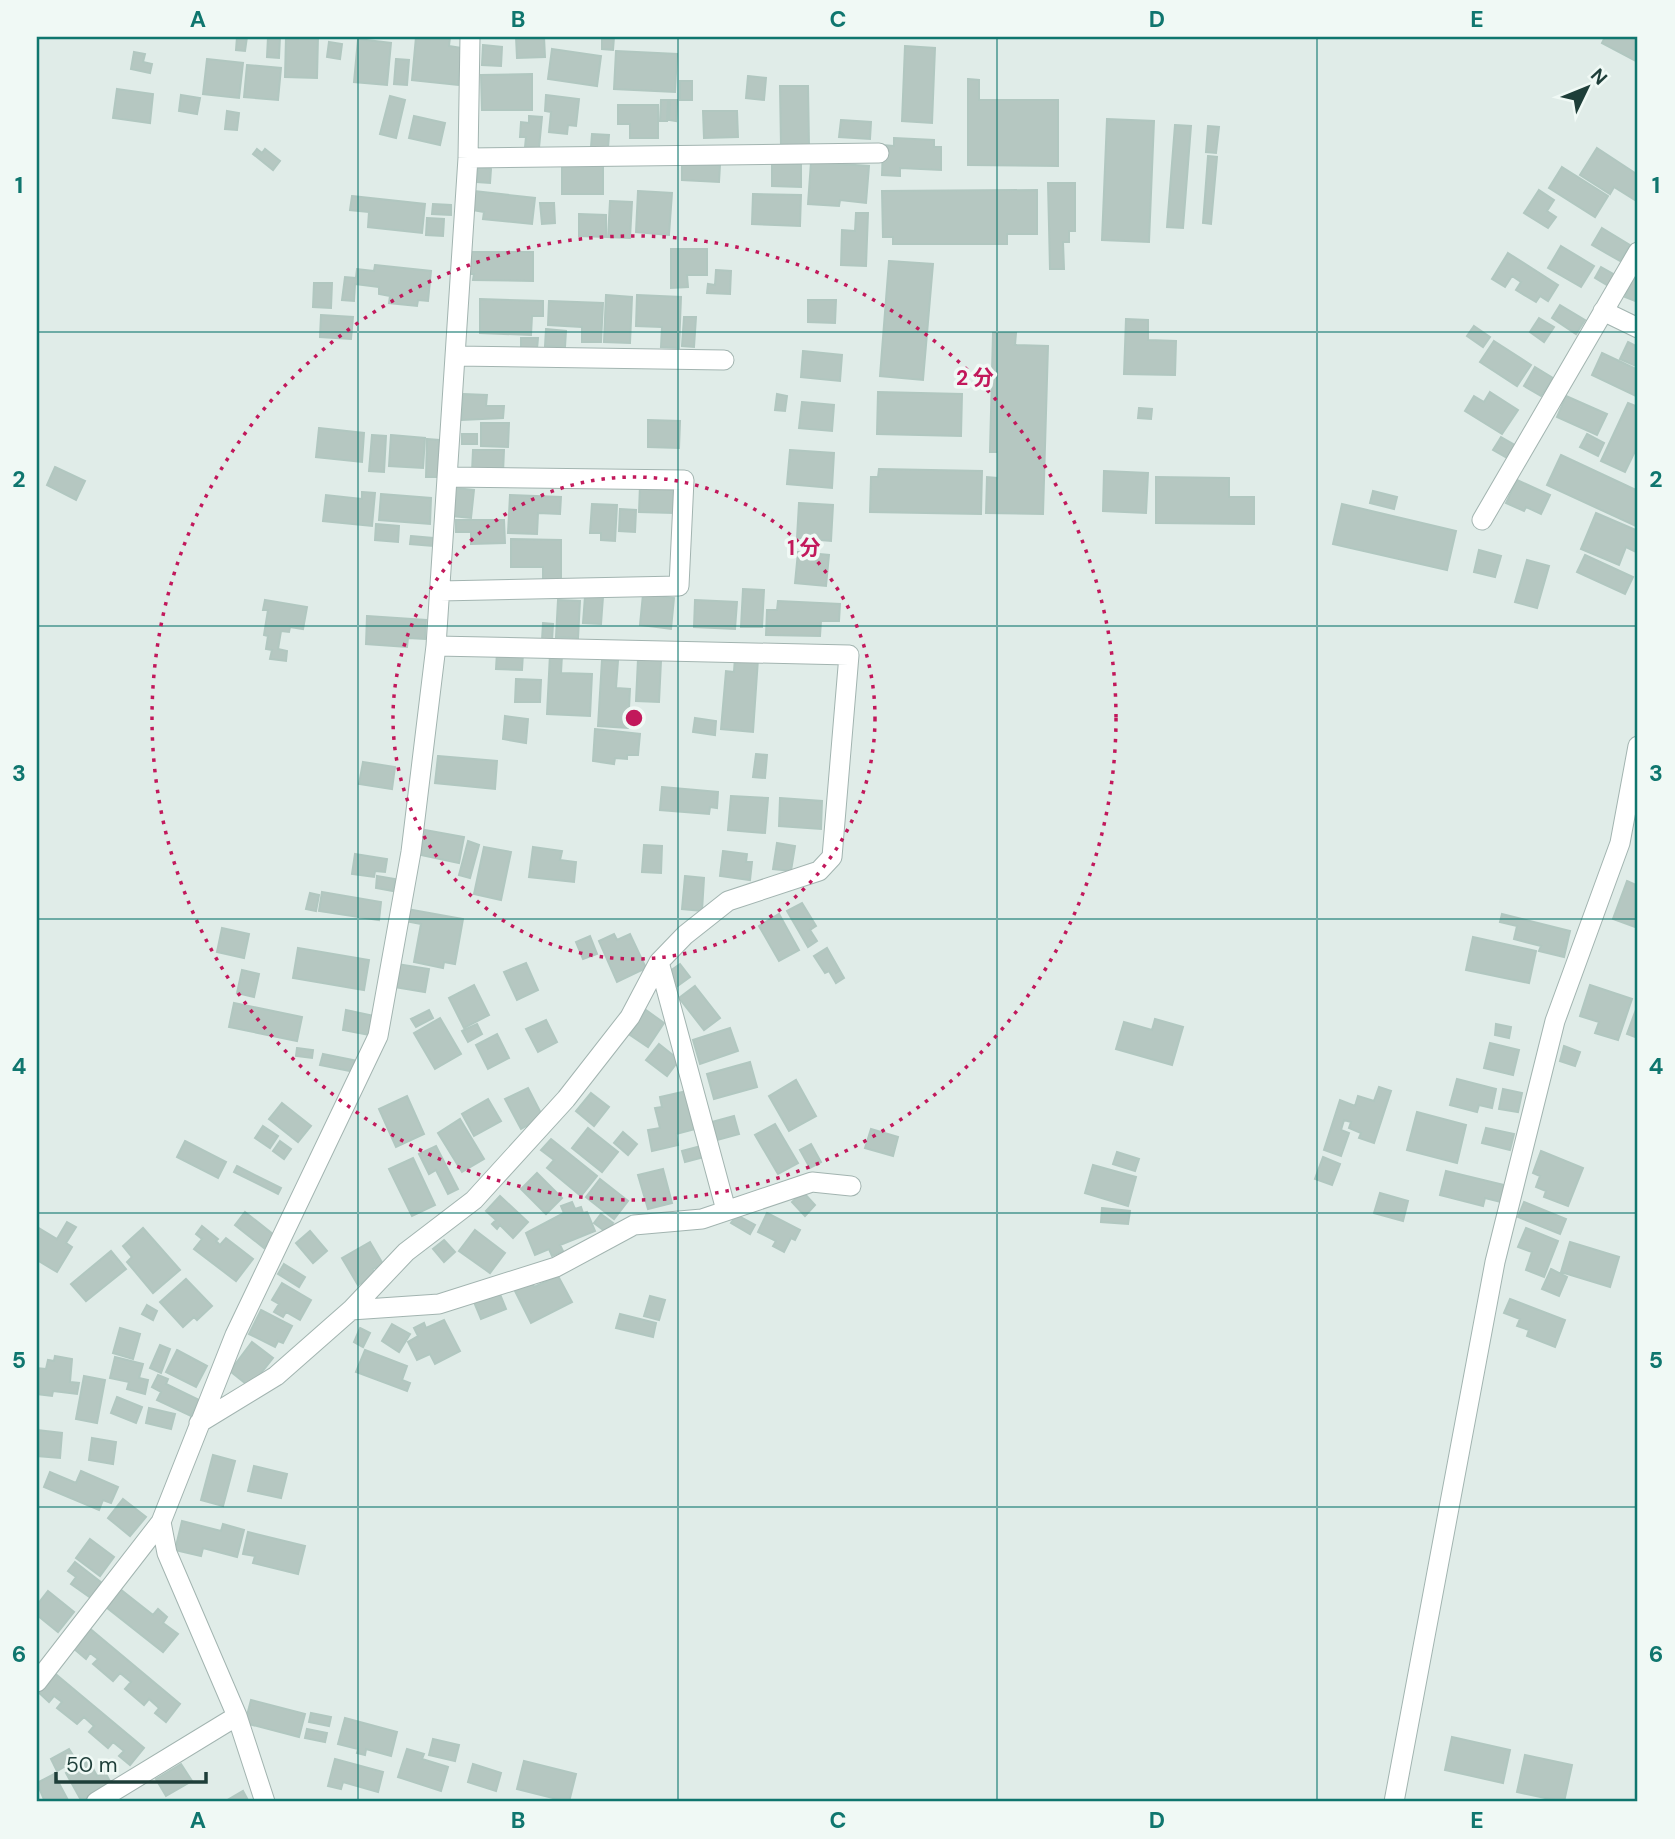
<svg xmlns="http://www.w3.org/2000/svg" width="1675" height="1839" font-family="'DM Sans','Noto Sans JP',sans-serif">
  <rect width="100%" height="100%" fill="#e0ece8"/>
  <path fill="#b5c7c1" stroke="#b1c7c0" stroke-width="2" d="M237,37H247L245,51L236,50Z
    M268,37H280L279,58L267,57Z
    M286,37H318L317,78L285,77Z
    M416,37H450L449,46L462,48L458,85L412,80Z
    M516,37H544L545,57L517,58Z
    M602,37H614L613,50L602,49Z
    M1605,37H1631L1638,40V62L1602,43Z
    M358,39L391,43L387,85L354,82Z
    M329,42L342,44L340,59L327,57Z
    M483,45L502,47L501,66L482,65Z
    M905,46L935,48L932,123L902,121Z
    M552,49L601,56L597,86L548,79Z
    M616,51L677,54L675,92L614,89Z
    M134,52L145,54L143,62L152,64L150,73L131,69Z
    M207,59L243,63L239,98L203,94Z
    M396,59L409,60L407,85L394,84Z
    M247,65L281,68L278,100L244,97Z
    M532,74V110H482L481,75Z
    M748,76L766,78L764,100L746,98Z
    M968,79L979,80V100H1058V166L968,165Z
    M680,81H692V100H680Z
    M780,86H808L809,146H781Z
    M117,89L153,94L150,123L113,118Z
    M181,95L200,98L197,114L179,111Z
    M546,95L579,99L576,126L568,125L567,134L549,132L551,112L545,111Z
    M390,96L405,100L396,138L380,134Z
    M661,100H668L667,121H660Z
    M670,100H677L676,121L669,120Z
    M618,105H658V138H630V124H618Z
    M227,111L239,113L237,130L225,129Z
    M703,111H737L738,137L704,138Z
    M414,116L445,123L440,145L409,138Z
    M529,116L542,117L539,148L525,147L526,137H520L521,122L529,123Z
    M1107,119L1154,121L1149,242L1102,240Z
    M841,120L871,122L870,139L839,137Z
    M1175,125L1191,126L1183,228L1167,227Z
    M1208,126L1219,127L1216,153L1206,152Z
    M592,134L609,135L608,148L591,147Z
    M894,138L934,140V147H941V170L900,168V176L882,175L883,145L894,146Z
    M1597,148L1638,175V202L1614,187L1610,194L1580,175Z
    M257,149L262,153L265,149L280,161L273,170L253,154Z
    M1208,156L1217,157L1211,224L1203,223Z
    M811,162L869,166L866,203L840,200L839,206L808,204Z
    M562,163H603V194H562Z
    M682,163L720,165L719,182L682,180Z
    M772,163L801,164V187L772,186Z
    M478,167L491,169L490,183L477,182Z
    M1562,167L1608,196L1595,217L1549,188Z
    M1048,183H1075V231H1069V242H1063L1064,269H1050Z
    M1037,190V234H1007V244H893V237H883L882,191Z
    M1539,190L1554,200L1547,211L1556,217L1548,228L1524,213Z
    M474,191L535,198L532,224L483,219L484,212L472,210Z
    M638,191L672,193L669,235L636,232Z
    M753,194L801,195L800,226L752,224Z
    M352,196L425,204L422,233L368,227L369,212L350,210Z
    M610,201L632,202L630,238L608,237Z
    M540,203H554L555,223L542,224Z
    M433,204L451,205V215L432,214Z
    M856,213H868L866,266L841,265L842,230L855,231Z
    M579,214L606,215V237L579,236Z
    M427,218L444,219L443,236L426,235Z
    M1602,228L1630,245L1620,261L1592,245Z
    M1561,246L1594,266L1581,287L1548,268Z
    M671,249H707V275H687L688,287L671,288Z
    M466,252H533V281L473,280L474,274H466Z
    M1508,253L1558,285L1548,301L1540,296L1536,302L1516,290L1521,282L1512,276L1505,287L1492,279Z
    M889,261L933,264L923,380L880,376Z
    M375,265L431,271L428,301L418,300L417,306L389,303L390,296L379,294V287L355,284L354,301L342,300L345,277L356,278L357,269L374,271Z
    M1601,267L1617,276L1610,287L1595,278Z
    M716,270L731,271L730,294L707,293L708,284L715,285Z
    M1635,274L1638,275V302L1625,297Z
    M314,283H332L331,308L313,307Z
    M606,295L632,297L630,343L604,342Z
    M637,295L681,297L679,348L661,347L662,327L636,326Z
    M480,299L543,301V316H532L531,335L480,333Z
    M808,300H836L835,323L808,322Z
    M549,301L603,303L601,342H582V327L548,325Z
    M1560,305L1585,320L1576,334L1552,318Z
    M321,315L353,317L351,339L320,337Z
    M684,317H696L694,347L682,346Z
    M1539,318L1554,327L1544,342L1530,332Z
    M1126,319L1148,320V340L1176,341L1175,375L1124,374Z
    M1474,326L1490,337L1483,347L1467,336Z
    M546,329L566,331L565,347L545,346Z
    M993,333H1016L1015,345L1048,346L1043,514L986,513L987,477L998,478V452H990Z
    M521,338H538L537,349L521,348Z
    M1494,341L1531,365L1517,386L1480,362Z
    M1628,342L1638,347V367L1620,359Z
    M803,351L842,355L840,381L801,377Z
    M1602,353L1638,370V397L1592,375Z
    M1535,367L1553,378L1541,396L1524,386Z
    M878,392L962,394L961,436L877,434Z
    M1490,392L1518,410L1502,434L1465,411L1474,396L1484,402Z
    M463,394L487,395L486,406H504L503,418L462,420Z
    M777,394L787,396L785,411L775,410Z
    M1566,396L1607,414L1597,435L1557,417Z
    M802,402L834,405L832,431L799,428Z
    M1628,403L1638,407V445L1625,472L1601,461Z
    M1139,408L1152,409L1151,419L1138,418Z
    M648,420L680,421L679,448L648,447Z
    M481,423H509L508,447L481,446Z
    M319,428L364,433L362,462L316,457Z
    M462,434H477V444H462Z
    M1587,434L1604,443L1598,456L1580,447Z
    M372,435L386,436L384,472L369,471Z
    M391,435L425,438L423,468L389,466Z
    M1501,437L1515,445L1507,458L1493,450Z
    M427,439L439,440L438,477H426Z
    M473,450H504L503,473L472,472Z
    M790,450L834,453L832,488L787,484Z
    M1561,455L1638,491V527L1547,485Z
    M55,467L85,481L76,500L47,485Z
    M879,469L982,471L981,514L870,512L871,477H878Z
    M1104,471L1148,473L1146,513L1103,511Z
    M1156,477L1229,478V497H1254V524L1156,523Z
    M1517,480L1550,495L1541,514L1526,507L1524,511L1506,503Z
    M640,485L674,486L673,513L639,512Z
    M455,488L474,490L471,518L452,516Z
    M1373,491L1397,497L1394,509L1370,503Z
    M362,492L375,493L372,526L323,521L326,495L362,499Z
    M381,494L431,498L430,524L379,520Z
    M510,495L561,497L560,514L538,513L537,534L508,533Z
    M799,503L833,505L831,541L797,538Z
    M592,504L617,505L615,541L601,540V533H590Z
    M1342,504L1456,531L1447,570L1333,544Z
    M620,509L636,510L635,532L619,531Z
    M1596,513L1638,531V553L1626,547L1619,565L1581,549Z
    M456,520H504L505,543L471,544V532H456Z
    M376,524L399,526L398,542L375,540Z
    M411,536L433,538V546L410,544Z
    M511,539L561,540V584H543V567H511Z
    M1479,550L1501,556L1495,577L1474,572Z
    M798,552L829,555L826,586L795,583Z
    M1585,555L1633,577L1625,594L1577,572Z
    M1527,560L1549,566L1537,608L1515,602Z
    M743,589L764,590L762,627H741Z
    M643,594L674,598L671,629L640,625Z
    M585,596L603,597L601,624L583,623Z
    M265,600L307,607L303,629L290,627L289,632L281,631L278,649L287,651L286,661L270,659L272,650L266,649L268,636L264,635L268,610H263Z
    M558,600L580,601L578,638L556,637Z
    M695,600L737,602L735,629L694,627Z
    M778,601L840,604L839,621H821L820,636L766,635L767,610H777Z
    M367,616L426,620L425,639L408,638L407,647L366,644Z
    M543,623L553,624L552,641L542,640Z
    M497,652L523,653L522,670L496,669Z
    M550,654L562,655L561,673L592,674L590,716L547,714Z
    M735,657L758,659L753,732L721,729L726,671L734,672Z
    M638,659L661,661L659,702L636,701Z
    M602,660L618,661L616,688L630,689L628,728L598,726Z
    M516,679L541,680L540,702H515Z
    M505,716L528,719L526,743L503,739Z
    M695,718L716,721L715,735L693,732Z
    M595,729L640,734L638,755H627V759L615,758L614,764L593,761Z
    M756,754L767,755L765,778L753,777Z
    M438,756L497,761L495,789L435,783Z
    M363,762L395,767L392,789L359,784Z
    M662,787L718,792L717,808L710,807L709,814L660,810Z
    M731,796L768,798L765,833L728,830Z
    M780,798L822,801L821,829L779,826Z
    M425,830L464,837L459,863L421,855Z
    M468,841L479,845L470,878L459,875Z
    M777,843L795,846L791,871L773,869Z
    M644,845L662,846L661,873L642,872Z
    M484,847L511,852L501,900L474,894Z
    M533,847L562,851L560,860L576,862L574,882L529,877Z
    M723,851L747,854L746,862H752L750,880L720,876Z
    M355,854L387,859L385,872L375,871L374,877L352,874Z
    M377,876L395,879L393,891L376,888Z
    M685,876L704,878L702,911L682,909Z
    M1627,881L1638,886V928L1613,919Z
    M322,892L381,902L379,920L319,911Z
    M310,893L319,895L316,911L306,909Z
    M802,903L816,926L810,930L817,941L808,947L787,911Z
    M407,909L463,919L455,964L444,962L443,968L414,962L421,924L405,921Z
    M779,914L799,950L779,961L759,926Z
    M1502,914L1570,931L1564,957L1539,951L1541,946L1514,939L1517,926L1500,922Z
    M222,928L249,934L244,958L217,952Z
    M614,934L617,940L630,934L646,968L617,982L599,941Z
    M590,936L597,954L583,959L576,942Z
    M1473,937L1536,951L1529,983L1466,970Z
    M298,948L369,960L364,990L293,978Z
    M827,948L844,978L836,983L829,971L825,973L814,956Z
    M526,963L538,990L517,1000L504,972Z
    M397,964L429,969L425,992L394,987Z
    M680,964L690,977L676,987L667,973Z
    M242,970L259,974L254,997L237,993Z
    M474,985L489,1015L464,1028L449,998Z
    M1590,985L1632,999L1618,1040L1595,1033L1599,1022L1580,1016Z
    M695,986L720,1018L704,1030L679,998Z
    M234,1003L302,1017L297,1041L229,1027Z
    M1638,1004V1038L1627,1034Z
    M346,1010L374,1016L370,1035L343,1030Z
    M429,1010L433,1018L416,1027L411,1019Z
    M646,1010L664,1023L648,1047L630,1035Z
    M440,1018L461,1054L435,1069L414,1033Z
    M1155,1019L1183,1027L1172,1065L1116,1049L1124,1022L1152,1030Z
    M546,1020L557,1042L538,1052L526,1029Z
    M477,1024L482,1034L468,1042L462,1031Z
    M1496,1024L1511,1027L1509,1038L1495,1035Z
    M730,1028L738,1051L700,1064L693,1040Z
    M497,1034L509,1058L488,1069L476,1045Z
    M1490,1043L1519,1050L1513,1075L1484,1068Z
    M659,1044L679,1060L667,1076L646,1060Z
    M1564,1046L1580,1052L1575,1066L1560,1061Z
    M297,1048L313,1050L312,1058L296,1056Z
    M323,1054L358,1061L355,1072L320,1065Z
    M750,1062L757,1087L714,1099L707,1074Z
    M1457,1079L1496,1089L1492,1108L1479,1105L1477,1112L1450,1105Z
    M796,1080L816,1116L789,1131L769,1096Z
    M1379,1087L1391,1091L1374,1143L1359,1138L1361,1133L1349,1128L1351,1122L1344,1120L1341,1130L1349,1133L1341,1156L1324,1150L1340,1100L1355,1106L1358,1096L1374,1101Z
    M528,1088L543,1117L521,1129L505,1099Z
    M1503,1089L1522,1093L1518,1112L1499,1109Z
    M687,1091L695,1129L676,1134L678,1145L652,1151L648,1130L660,1128L655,1108L662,1107L660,1097Z
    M591,1093L609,1107L594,1126L576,1111Z
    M407,1096L424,1134L396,1147L379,1109Z
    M488,1099L501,1121L474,1136L462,1114Z
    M282,1103L311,1126L298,1142L269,1119Z
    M1417,1112L1466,1125L1457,1163L1407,1150Z
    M734,1116L739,1134L717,1140L712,1122Z
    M460,1119L484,1159L462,1172L438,1133Z
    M775,1124L798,1163L778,1174L755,1135Z
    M263,1126L278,1136L270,1148L255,1138Z
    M588,1128L618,1152L602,1172L572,1148Z
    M1486,1128L1514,1134L1510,1150L1482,1143Z
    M871,1129L898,1137L893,1156L865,1148Z
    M623,1132L637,1144L628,1155L614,1143Z
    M551,1139L597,1176L581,1196L547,1168L554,1160L541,1150Z
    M185,1141L226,1162L218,1178L177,1157Z
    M280,1141L291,1149L284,1159L273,1151Z
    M811,1144L821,1162L810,1168L800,1150Z
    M436,1146L458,1189L448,1194L436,1170L429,1174L419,1154Z
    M701,1146L704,1157L685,1162L682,1151Z
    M1541,1151L1583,1168L1568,1206L1544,1197L1546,1191L1536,1187L1540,1176L1533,1173Z
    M1117,1152L1139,1159L1135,1171L1113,1164Z
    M1323,1157L1340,1164L1332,1185L1315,1179Z
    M413,1158L435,1205L412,1216L389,1169Z
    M1093,1165L1136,1177L1128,1206L1085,1193Z
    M237,1166L281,1188L278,1194L234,1172Z
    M663,1169L672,1203L648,1209L638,1175Z
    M1446,1171L1504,1185L1501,1202L1485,1198L1483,1206L1440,1195Z
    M537,1173L562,1198L546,1214L521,1189Z
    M600,1179L628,1201L614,1219L586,1197Z
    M803,1192L815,1205L805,1216L792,1202Z
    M1380,1193L1408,1201L1403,1221L1374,1213Z
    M500,1196L528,1222L513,1238L500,1225L497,1229L492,1224L496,1220L486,1211Z
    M572,1202L575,1209L581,1207L583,1213L587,1212L595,1231L560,1245L563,1251L552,1256L549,1249L535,1255L526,1233L564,1213L561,1206Z
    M1524,1202L1566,1219L1560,1234L1518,1217Z
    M1102,1208L1130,1211L1128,1224L1101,1222Z
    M245,1212L274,1235L264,1248L235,1225Z
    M767,1213L800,1230L795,1240L791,1238L784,1252L773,1246L776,1241L758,1232Z
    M601,1214L613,1223L606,1232L594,1223Z
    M737,1215L755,1225L750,1234L731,1223Z
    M67,1222L76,1227L66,1243L72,1247L57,1272L37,1260V1227L57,1239Z
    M202,1226L218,1239L216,1241L220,1245L226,1238L253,1259L236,1281L194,1249L202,1239L196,1234Z
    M143,1228L180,1270L153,1293L127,1262L132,1257L123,1246Z
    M1526,1228L1558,1241L1544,1277L1526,1270L1532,1252L1518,1247Z
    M475,1230L505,1253L490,1273L459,1251Z
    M310,1231L327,1251L313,1263L296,1243Z
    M444,1240L455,1252L444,1262L433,1249Z
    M370,1242L383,1264L373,1269L376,1274L358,1285L342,1258Z
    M1570,1242L1619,1257L1610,1287L1561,1272Z
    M111,1251L126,1269L86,1301L71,1284Z
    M284,1264L305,1277L299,1287L278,1274Z
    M1551,1269L1567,1277L1559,1296L1542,1289Z
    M558,1276L572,1302L531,1323L515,1291L532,1283L534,1287Z
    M186,1279L212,1306L197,1320L194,1317L183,1327L160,1302Z
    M282,1283L311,1300L300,1320L286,1312L283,1317L274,1312L279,1304L272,1300Z
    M499,1292L506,1309L481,1319L474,1302Z
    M650,1296L665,1300L659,1320L644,1316Z
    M1510,1299L1565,1320L1555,1347L1527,1336L1529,1330L1517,1326L1520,1319L1504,1313Z
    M147,1305L157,1311L153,1320L142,1314Z
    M261,1310L292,1326L283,1343L278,1341L275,1347L249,1334Z
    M620,1314L656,1323L653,1337L616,1328Z
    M444,1320L460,1351L435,1364L430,1354L417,1360L408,1342L418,1336L414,1328L424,1323L426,1328Z
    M392,1324L410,1334L399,1352L382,1341Z
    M120,1328L140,1334L133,1359L113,1353Z
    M360,1328L370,1333L363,1347L354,1342Z
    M252,1342L273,1358L250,1387L230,1371Z
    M160,1345L170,1349L161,1373L150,1368Z
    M177,1350L207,1366L196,1387L166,1372Z
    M365,1350L407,1366L402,1380L410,1383L407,1391L356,1372Z
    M55,1356L72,1359L70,1382L79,1383L77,1394L53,1391L52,1396L37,1394V1368L46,1369L48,1360L54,1361Z
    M115,1357L143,1364L139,1378L148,1380L145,1394L127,1389L129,1382L110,1378Z
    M158,1375L168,1379L166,1384L199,1400L191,1416L157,1400L161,1392L152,1387Z
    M84,1376L105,1380L97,1423L76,1419Z
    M117,1397L142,1407L136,1423L111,1413Z
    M149,1408L175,1414L171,1429L146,1423Z
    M37,1430L62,1433L60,1458L37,1456Z
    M92,1438L116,1442L113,1464L89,1460Z
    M213,1455L235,1461L223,1506L201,1500Z
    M254,1466L287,1474L281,1498L248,1491Z
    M81,1471L118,1487L111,1503L103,1500L99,1510L44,1487L50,1472L76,1483Z
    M123,1499L146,1517L130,1536L108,1518Z
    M182,1521L221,1531L223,1524L244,1530L237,1557L203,1548L201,1556L175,1550Z
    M248,1532L305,1546L298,1574L253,1563L255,1556L243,1554Z
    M90,1539L114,1557L100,1576L76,1558Z
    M75,1562L102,1583L91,1598L71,1584L76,1577L68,1571Z
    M120,1589L153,1615L158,1609L167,1617L163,1623L178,1634L163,1652L106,1607Z
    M48,1591L74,1612L58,1632L37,1615V1605Z
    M88,1627L180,1704L166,1722L155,1713L159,1708L149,1699L144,1705L125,1689L131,1682L120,1673L113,1681L93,1664L98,1659L90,1653L86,1659L72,1647Z
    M52,1671L144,1748L130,1765L119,1756L124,1751L113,1742L108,1748L89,1732L94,1726L84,1717L77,1724L57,1708L62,1702L54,1696L49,1702L37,1691Z
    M251,1700L305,1714L299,1737L245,1723Z
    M311,1713L331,1717L329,1726L309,1722Z
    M345,1718L397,1732L391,1756L366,1749L365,1755L357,1753L358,1749L338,1744Z
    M307,1729L327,1733L325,1742L305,1738Z
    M1452,1737L1510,1750L1503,1783L1445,1770Z
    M433,1739L459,1745L455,1761L429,1755Z
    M69,1749L76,1760L57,1771L51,1759Z
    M407,1749L424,1754L422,1759L448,1767L441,1791L398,1777Z
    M1525,1755L1572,1765L1564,1802L1517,1792Z
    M335,1759L383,1772L378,1792L343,1782L341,1789L328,1786Z
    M89,1761L97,1776L105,1772L113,1787L82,1802L66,1773Z
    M524,1761L576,1774L569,1802L517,1789Z
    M181,1764L192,1781L166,1796L156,1779Z
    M473,1764L501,1773L496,1791L468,1782Z
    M54,1774L69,1802H45L37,1783Z
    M243,1791L249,1802H224Z"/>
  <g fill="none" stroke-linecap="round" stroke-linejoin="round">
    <defs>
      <path id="minor" d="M468,158L879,153
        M1603,311L1638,328
        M455,356L724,360
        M1482,520L1638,252
        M440,591L679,586L684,480L447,477
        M659,962L726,1210
        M351,1310L439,1304L556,1267L634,1225L702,1219L812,1182L851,1186
        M199,1423L276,1376L351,1310L406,1252L474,1200L566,1099L630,1017L659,962L685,935L728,901L819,871L832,857L849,655L436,646
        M161,1522L167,1553L237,1716L265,1802
        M37,1682L161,1522L235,1335L378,1036L411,852L436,646L468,158L470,37
        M96,1802L237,1716
        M1394,1802L1495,1262L1555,1021L1620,843L1638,746"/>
    </defs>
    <use href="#minor" stroke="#a2b4b0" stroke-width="21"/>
    <use href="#minor" stroke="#fff" stroke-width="19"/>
  </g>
  <path fill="none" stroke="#0f766e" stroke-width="2" stroke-opacity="0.55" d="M358,37V1802M678,37V1802M997,37V1802M1317,37V1802M37,332H1638M37,626H1638M37,919H1638M37,1213H1638M37,1507H1638"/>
  <g fill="none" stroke="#c2185b" stroke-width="3.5" stroke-dasharray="3.5 7">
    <circle cx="634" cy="718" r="241"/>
    <circle cx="634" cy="718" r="482"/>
  </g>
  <circle cx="634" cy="718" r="10" fill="#c2185b" stroke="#f0f9f5" stroke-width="3.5"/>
  <g font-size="21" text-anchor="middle" font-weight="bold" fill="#c2185b" stroke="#f0f9f5" stroke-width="7" stroke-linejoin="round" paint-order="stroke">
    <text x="975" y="385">2 分</text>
    <text x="804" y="555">1 分</text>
  </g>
  <rect width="1675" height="1839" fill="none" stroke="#f0f9f5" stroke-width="77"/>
  <g transform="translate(1587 88) rotate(47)" stroke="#f0f9f5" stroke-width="5" paint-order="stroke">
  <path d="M0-5L12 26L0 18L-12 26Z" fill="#1e3e39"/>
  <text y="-10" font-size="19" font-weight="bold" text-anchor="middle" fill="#1e3e39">N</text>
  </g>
  <path d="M56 1772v10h150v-10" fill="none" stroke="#1e3e39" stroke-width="3.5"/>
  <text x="66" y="1772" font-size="21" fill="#1e3e39" stroke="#f0f9f5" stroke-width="5" paint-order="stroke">50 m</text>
  <rect x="38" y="38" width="1598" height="1762" fill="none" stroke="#0f766e" stroke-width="2.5"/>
  <g font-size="23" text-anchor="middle" font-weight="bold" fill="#0f766e">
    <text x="198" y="27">A</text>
    <text x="518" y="27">B</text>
    <text x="838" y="27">C</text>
    <text x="1157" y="27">D</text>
    <text x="1477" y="27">E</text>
    <text x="19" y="193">1</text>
    <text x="1656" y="193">1</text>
    <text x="19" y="487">2</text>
    <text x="1656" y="487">2</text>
    <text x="19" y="781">3</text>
    <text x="1656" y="781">3</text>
    <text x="19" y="1074">4</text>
    <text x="1656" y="1074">4</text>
    <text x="19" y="1368">5</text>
    <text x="1656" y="1368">5</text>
    <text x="19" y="1662">6</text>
    <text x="1656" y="1662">6</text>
    <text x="198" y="1828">A</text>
    <text x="518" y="1828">B</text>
    <text x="838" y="1828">C</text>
    <text x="1157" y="1828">D</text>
    <text x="1477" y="1828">E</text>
  </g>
</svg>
